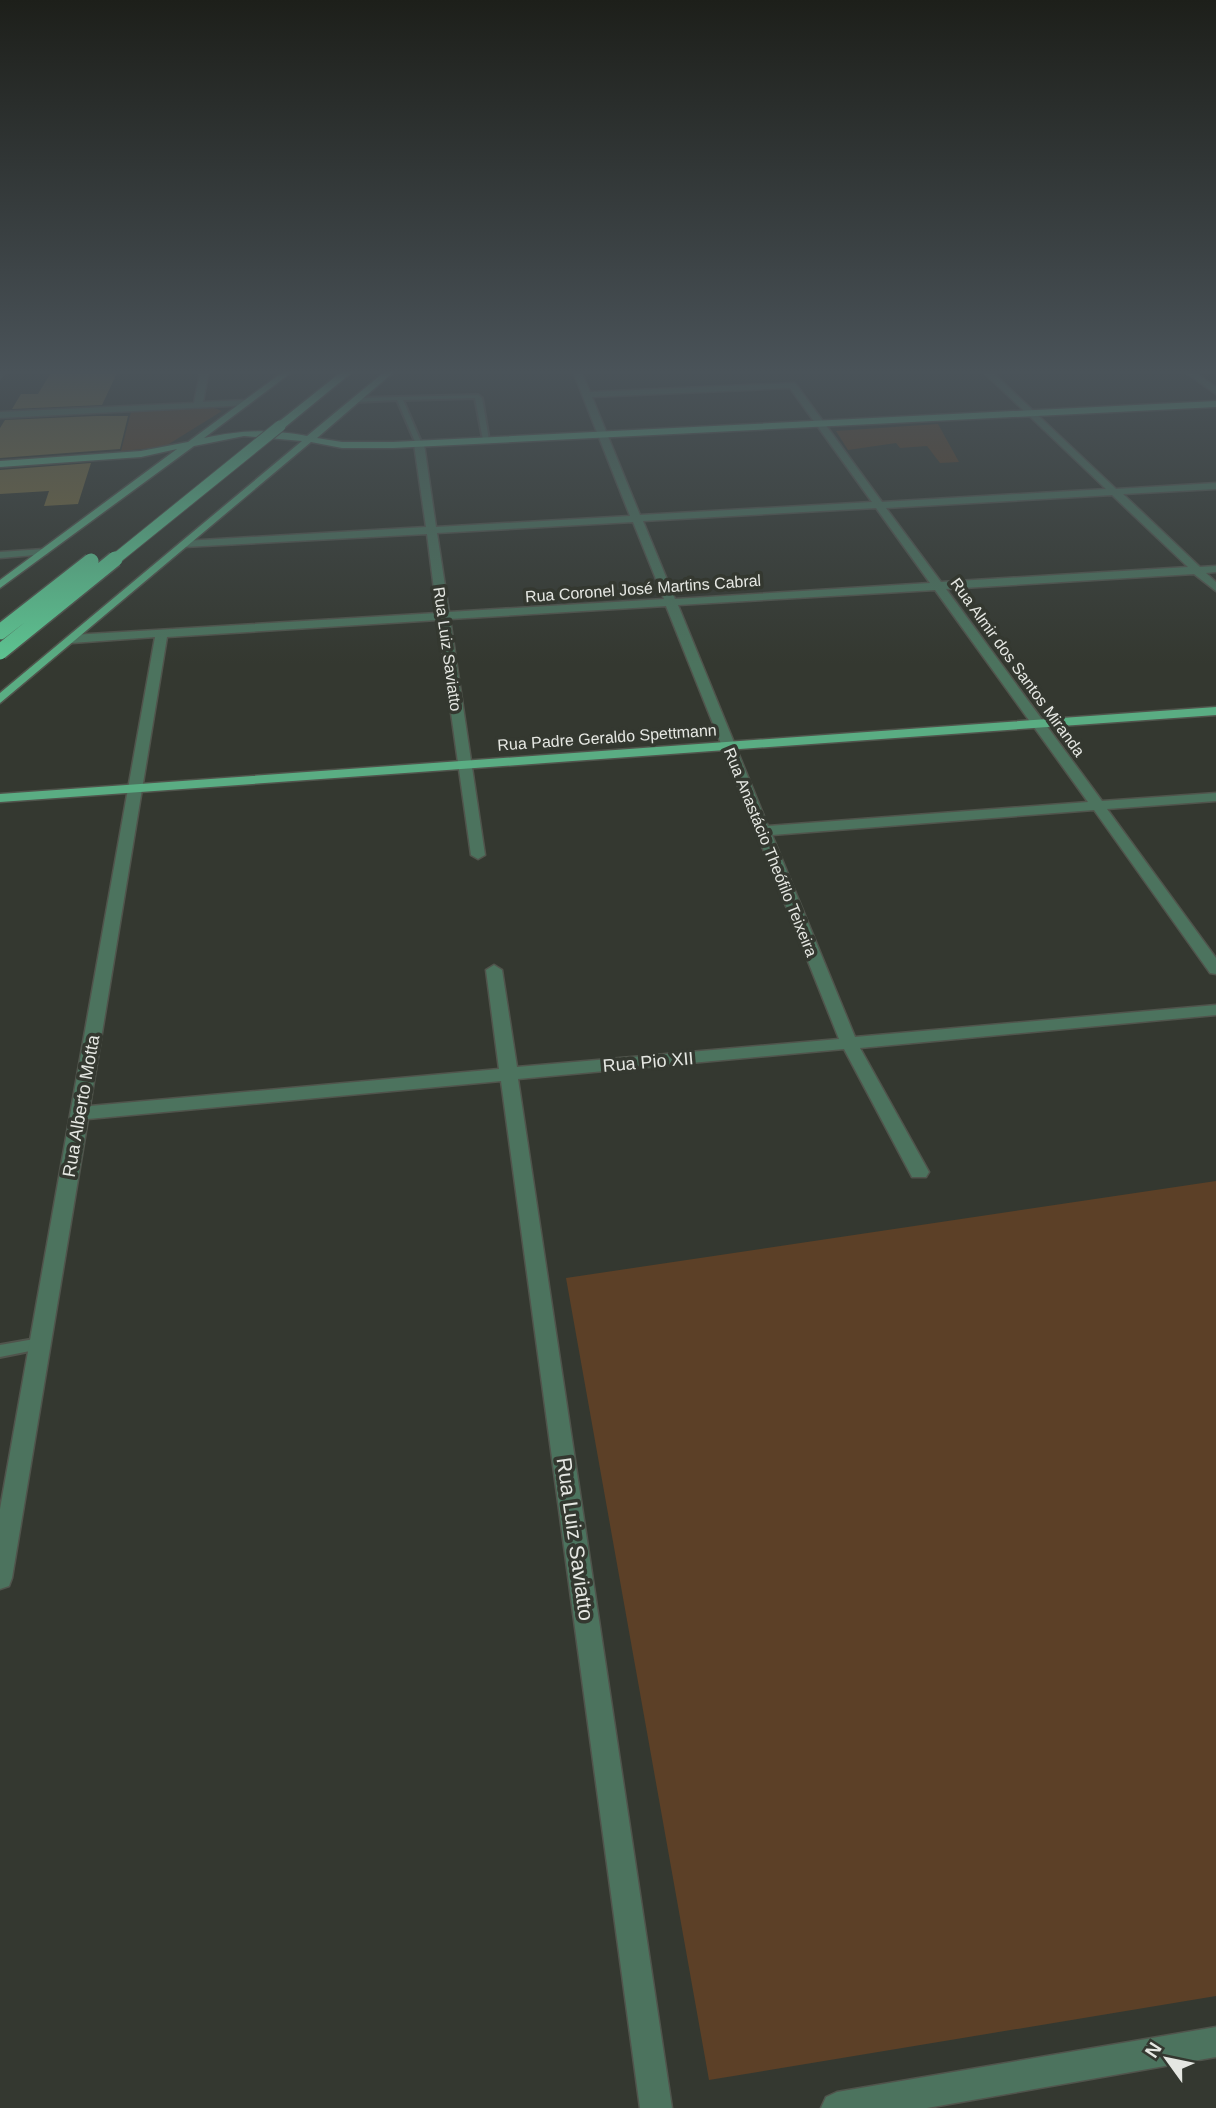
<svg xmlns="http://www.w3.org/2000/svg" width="1216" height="2108" font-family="Arial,sans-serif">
  <rect width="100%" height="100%" fill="#343830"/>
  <path fill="#5c4027" d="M214,408L222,411L164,447L121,451L131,412Z
    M938,424L959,462L940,463L927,446L900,448L896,443L848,450L836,431Z
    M1216,1181V1996L709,2080L566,1278Z"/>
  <path fill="#75693e" d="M119,369L102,405L12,409L21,394H38L52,371Z
    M96,416H128L120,449L0,458V428L5,420Z
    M91,463L78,504L44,506L49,491L0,494V470Z"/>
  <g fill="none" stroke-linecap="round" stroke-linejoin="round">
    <defs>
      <path id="service" d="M478,395L482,398L489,440L486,442L483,440L475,398L403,400L422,444L419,446L416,444L397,400L356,402L353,400L356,398Z
        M40,1338L45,1340L47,1344L45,1348L0,1357V1345Z"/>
      <path id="minor" d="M0,369H7L0,379Z
        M201,369H209L203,402L246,400L249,405L0,418V412L194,403Z
        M572,369H580L590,392L795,383L882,502L1106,489L980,369H989L1116,489L1216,483V489L1123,494L1200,567L1216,566V572L1206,573L1216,582V591L1194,574L946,589L1102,801L1216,793V801L1107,809L1216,958V974L1210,973L1094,810L772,835L855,1037L1216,1005V1015L860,1048L929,1172L926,1177H912L844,1049L518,1079L672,2108H640L501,1081L88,1119L12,1578L9,1586L0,1589V1509L155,637L72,643L66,639L72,635L437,613L427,534L184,547L179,544L184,541L426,527L414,444L419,441L424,444L436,527L630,516ZM790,388L872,502L640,515L592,397ZM1112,495L1188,567L941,582L886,508ZM876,508L930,583L675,599L643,521ZM633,522L664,599L449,612L437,533ZM935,590L1088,802L768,826L678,605ZM666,606L839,1039L517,1067L502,970L494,965L486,970L499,1069L90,1106L167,637L438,620L471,855L478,859L485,855L450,619Z
        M1181,369H1190L1216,387V394Z
        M1216,2027V2057L927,2108H821L826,2097L837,2092Z"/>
      <path id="tertiary" d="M43,549L47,550V554L0,558V552Z"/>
      <path id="primary" d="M287,369H296L204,438C244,430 267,429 307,436L388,369H397L317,438L342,442H393L1216,401V407L393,448H342L311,442L0,703V693L302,441L244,436L194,446L0,588V580L177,449L141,457L0,467V461L141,451L188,442Z
        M1216,707V715L0,802V794Z"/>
      <path id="motorway" d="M345,369H356L284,428H276V424Z"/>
    </defs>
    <use href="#service" stroke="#50544c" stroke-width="4"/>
    <use href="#minor" stroke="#50544c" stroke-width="3"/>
    <use href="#tertiary" stroke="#50544c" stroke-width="3"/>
    <use href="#primary" stroke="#50544c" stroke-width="3"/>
    <use href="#motorway" stroke="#50544c" stroke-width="3"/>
    <use href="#service" fill="#4c735e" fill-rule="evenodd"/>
    <use href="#minor" fill="#4c735e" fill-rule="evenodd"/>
    <use href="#tertiary" fill="#4c735e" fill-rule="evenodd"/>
    <use href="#primary" fill="#5aad83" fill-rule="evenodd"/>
    <use href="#motorway" fill="#5dc491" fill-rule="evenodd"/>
    <defs>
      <path id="motorway-bridge-far1" d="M113,561L280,426"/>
      <path id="motorway-bridge" d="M0,632L91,561
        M0,652L115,559"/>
    </defs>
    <use href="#motorway-bridge-far1" stroke="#50544c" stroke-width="13" stroke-linecap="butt"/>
    <use href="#motorway-bridge" stroke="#50544c" stroke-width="18" stroke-linecap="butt"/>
    <use href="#motorway-bridge-far1" stroke="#5dc491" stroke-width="11"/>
    <use href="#motorway-bridge" stroke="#5dc491" stroke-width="15"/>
  </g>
  <linearGradient id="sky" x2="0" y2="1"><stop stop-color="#1d1f1a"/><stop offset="0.56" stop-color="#4a5359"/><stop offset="1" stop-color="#4a5359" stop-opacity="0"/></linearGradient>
  <rect width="1216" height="664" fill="url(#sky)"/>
  <g text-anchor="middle" stroke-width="7" stroke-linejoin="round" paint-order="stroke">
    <g font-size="16" fill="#e5e7e2" stroke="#343830">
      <text transform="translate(643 588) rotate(-4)" y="6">Rua Coronel José Martins Cabral</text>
      <text transform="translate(448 649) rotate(82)" y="6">Rua Luiz Saviatto</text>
      <text transform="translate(1018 667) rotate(54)" y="6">Rua Almir dos Santos Miranda</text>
      <text transform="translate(607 737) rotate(-4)" y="6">Rua Padre Geraldo Spettmann</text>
      <text transform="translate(771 852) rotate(68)" y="6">Rua Anastácio Theófilo Teixeira</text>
    </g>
    <g font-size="18" fill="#e5e7e2" stroke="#343830">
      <text transform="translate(648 1062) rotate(-5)" y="6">Rua Pio XII</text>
      <text transform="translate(81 1106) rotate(-80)" y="6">Rua Alberto Motta</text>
    </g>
    <g font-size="21" fill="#e5e7e2" stroke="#343830">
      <text transform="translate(575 1539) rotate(82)" y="7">Rua Luiz Saviatto</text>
    </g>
  </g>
  <g transform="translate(1167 2059) rotate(303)" stroke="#343830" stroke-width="5" paint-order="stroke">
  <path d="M0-5L12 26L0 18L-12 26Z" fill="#e5e7e2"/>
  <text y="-10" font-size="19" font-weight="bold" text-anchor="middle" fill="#e5e7e2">N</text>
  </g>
</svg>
